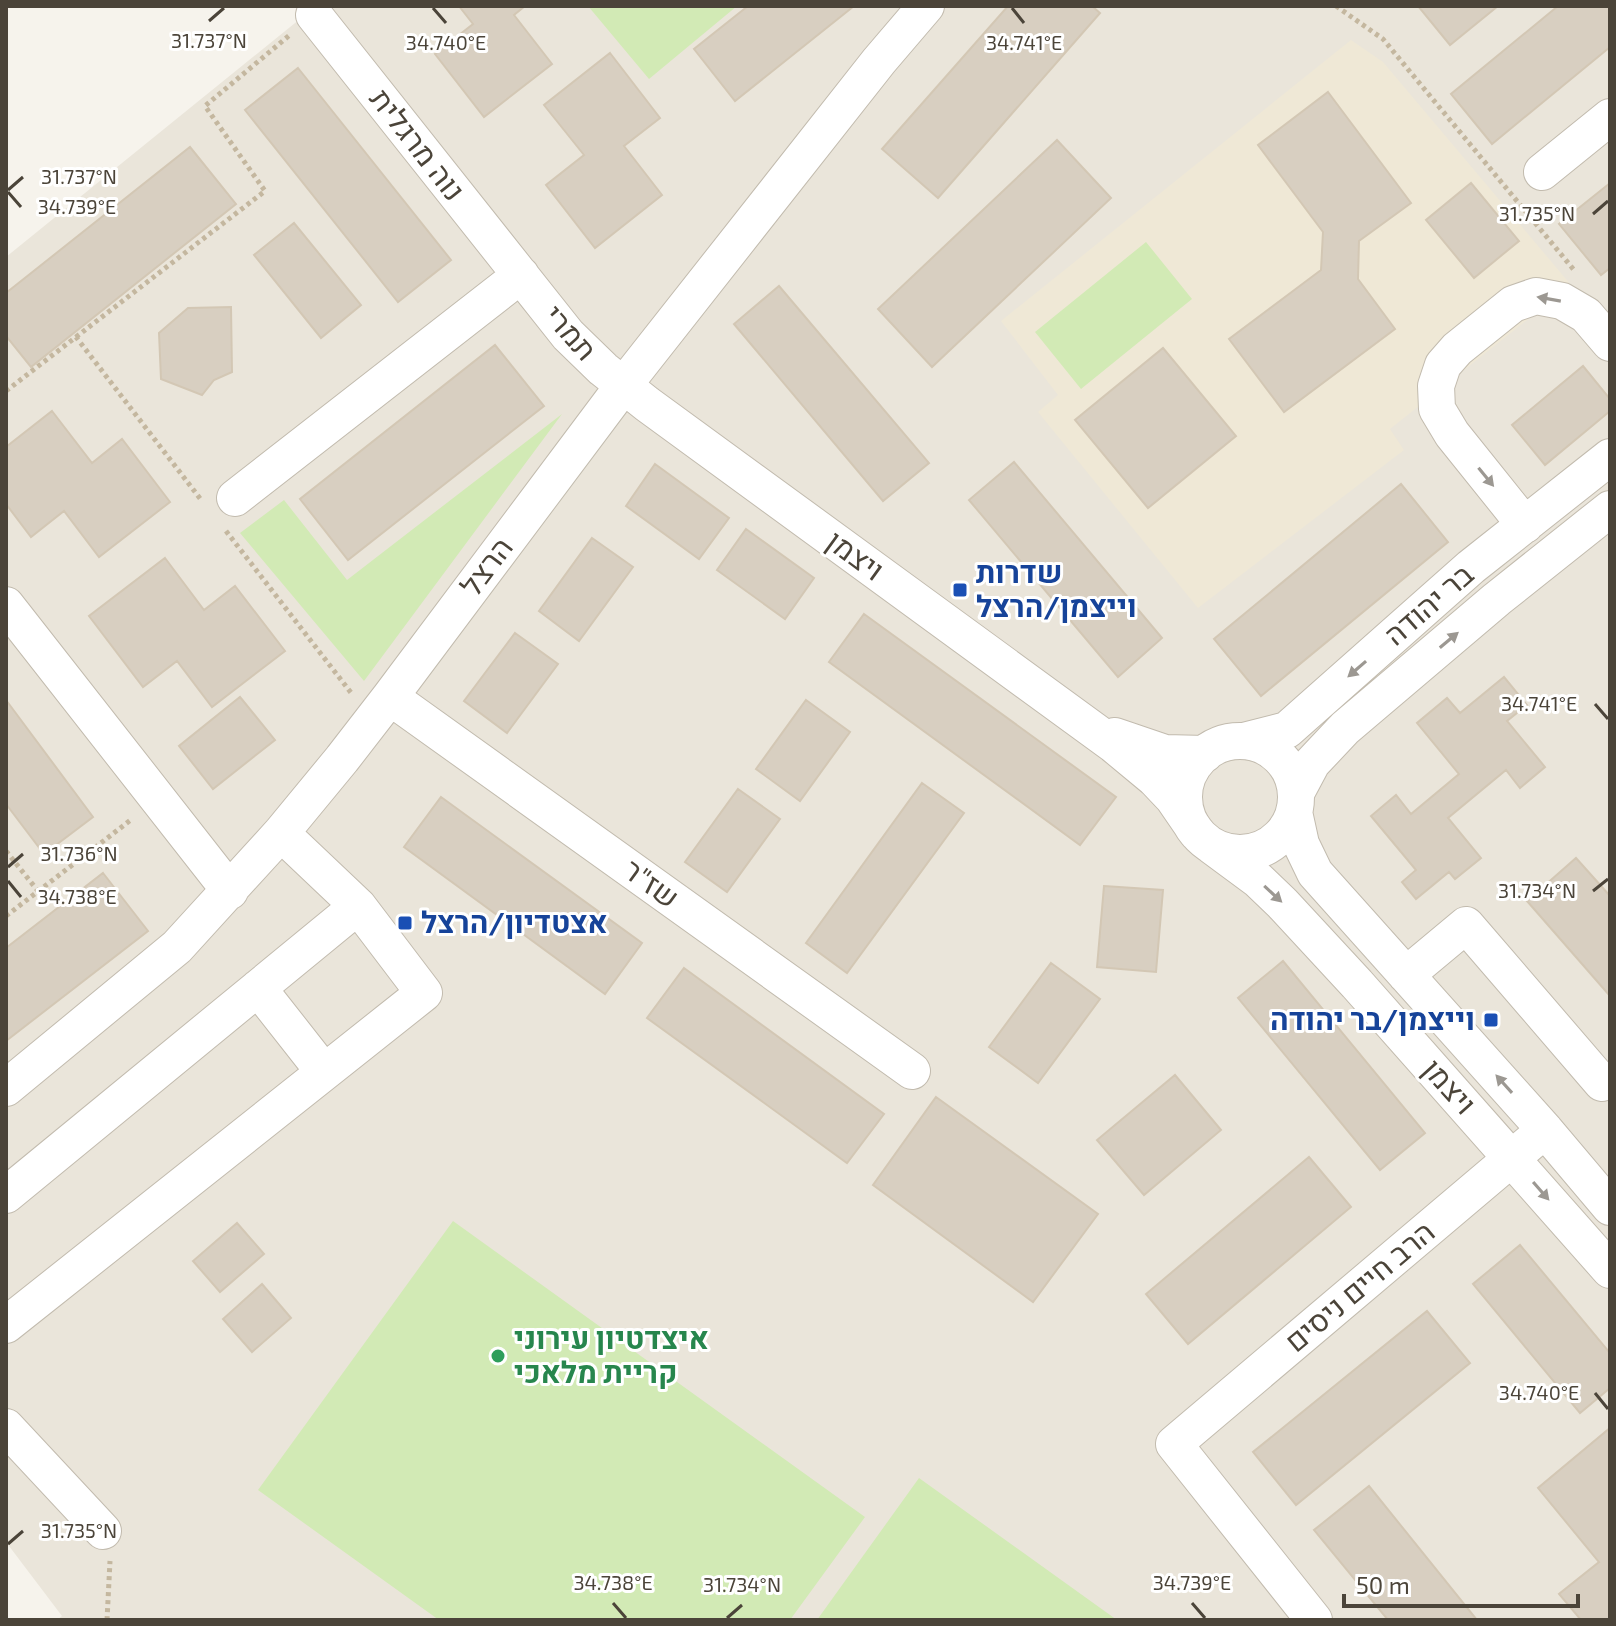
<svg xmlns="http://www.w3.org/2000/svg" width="1616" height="1626" font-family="'Exo 2',Heebo,sans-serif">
  <rect width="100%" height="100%" fill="#f6f3ec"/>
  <path fill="#eae5da" d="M316,6H1610V1620H57L62,1616L6,1542V257Z"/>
  <path fill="#efe8d6" d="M1351,40L1383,62L1571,285L1390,429L1404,450L1198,608L1038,412L1058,395L1001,321Z"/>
  <path fill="#d2eab5" d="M588,6H737L649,79Z
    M1146,242L1192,299L1081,389L1035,332Z
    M562,414L364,681L240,533L284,500L347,580Z
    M453,1221L865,1517L790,1620H439L258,1490Z
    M919,1478L1117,1620H817Z"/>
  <path fill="#d8cfc1" stroke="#d3c7b4" stroke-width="2" d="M459,6H525L514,15L552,64L484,117L435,54L473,24Z
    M748,6H854L735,101L694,49Z
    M1008,6H1092L1100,13L938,198L882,149Z
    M1418,6H1498L1450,45Z
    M1558,6H1610V47L1492,144L1451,94Z
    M610,53L660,118L624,146L662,195L595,248L546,185L584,155L544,105Z
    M298,68L451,260L398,302L245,110Z
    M1328,92L1411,203L1359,241L1358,279L1395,329L1284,412L1229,339L1321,270L1323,232L1258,145Z
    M1057,140L1111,198L932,367L878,309Z
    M190,147L236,204L31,367L6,336V293Z
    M1471,183L1519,241L1474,278L1426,220Z
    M1610,183V268L1601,275L1559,224Z
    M294,223L361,305L321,338L254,255Z
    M779,286L929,463L883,501L734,324Z
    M231,307L232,372L214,380L202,395L161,379L159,333L188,308Z
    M495,345L544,406L348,560L300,499Z
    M1163,348L1236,436L1148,508L1075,420Z
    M1583,366L1610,399V411L1545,465L1512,425Z
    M52,411L92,463L122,439L170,502L99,557L64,511L31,537L6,504V447Z
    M1014,462L1162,638L1118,677L969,500Z
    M655,464L729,518L699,559L626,506Z
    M1401,484L1448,542L1261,696L1214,639Z
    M746,529L814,578L785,619L717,570Z
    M592,538L633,567L579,641L539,611Z
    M165,558L204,610L235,586L285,651L212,707L177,661L143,687L89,616Z
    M864,614L1116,797L1080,845L829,662Z
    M515,633L558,664L507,733L464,701Z
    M1504,677L1527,705L1507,721L1545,767L1520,788L1506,770L1448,818L1481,858L1455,879L1449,872L1416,899L1402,882L1416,870L1371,816L1396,795L1411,814L1459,774L1417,723L1447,698L1460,713Z
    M240,697L275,740L213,789L179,746Z
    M6,700L93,817L44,854L6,804Z
    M806,700L850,732L800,801L756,769Z
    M922,783L964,813L847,973L806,943Z
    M738,789L780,819L727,892L685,862Z
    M441,797L642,943L605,994L404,847Z
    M1576,858L1610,896V996L1527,901Z
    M103,873L148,931L6,1041V948Z
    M1104,886L1163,890L1156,972L1097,967Z
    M1283,961L1425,1133L1380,1170L1238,998Z
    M1051,963L1100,999L1038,1083L989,1047Z
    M684,968L884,1114L847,1163L647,1018Z
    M1175,1075L1221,1130L1144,1195L1097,1140Z
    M936,1097L1098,1214L1033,1302L873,1185Z
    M1309,1157L1351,1207L1188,1344L1146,1294Z
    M237,1223L264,1254L220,1292L193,1261Z
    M1520,1245L1610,1353V1388L1580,1413L1473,1284Z
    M262,1284L291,1318L252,1352L223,1319Z
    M1427,1311L1470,1363L1296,1505L1253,1452Z
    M1610,1428V1620H1581L1559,1594L1599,1562L1538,1488Z
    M1369,1486L1477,1620H1388L1314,1530Z"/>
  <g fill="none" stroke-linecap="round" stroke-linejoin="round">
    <defs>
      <path id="minor" d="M314,15L568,335L603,369L647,404L1114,745L1155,779L1173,798L1197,833
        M1542,172L1610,117
        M235,498L521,275
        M1525,525L1452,434L1437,409L1436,386L1443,365L1457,349L1513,304L1536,296L1562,301L1586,315L1610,343
        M6,605L230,891
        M390,697L912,1071
        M1115,736L1165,753L1205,754
        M1244,741L1287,730L1471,567L1610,457
        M1184 797a56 56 0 1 1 112 0a56 56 0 1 1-112 0Z
        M1296,793L1312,763L1345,728L1497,599L1610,509
        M1294,812L1301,844L1315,873L1545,1130L1610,1207
        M1212,846L1258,880L1282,903L1357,984L1610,1270
        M1406,975L1466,925L1602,1083
        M258,988L324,1072
        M6,1088L177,947L281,833L342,759L390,697L623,386L879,61L926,6
        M6,1195L358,906
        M6,1325L424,993L358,906L281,833
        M6,1427L103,1531
        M1314,1620L1174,1444L1545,1130"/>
    </defs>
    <use href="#minor" stroke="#c2bbae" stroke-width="38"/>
    <path stroke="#c4b79f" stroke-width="5" stroke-dasharray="4 4" stroke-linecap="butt" d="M1336,6L1383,39L1574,270
      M76,337L265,191L205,106L291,34
      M6,391L76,337L202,501
      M226,531L352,694
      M6,851L38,891
      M6,916L132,819
      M107,1620L110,1561"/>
    <use href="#minor" stroke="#fff" stroke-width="36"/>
  </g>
  <defs><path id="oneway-solid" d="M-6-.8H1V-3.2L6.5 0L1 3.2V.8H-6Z" transform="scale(2)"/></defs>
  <g fill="#9c9892">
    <use href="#oneway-solid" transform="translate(1549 299) rotate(-170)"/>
    <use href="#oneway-solid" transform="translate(1486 477) rotate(51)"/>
    <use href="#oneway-solid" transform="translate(1449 640) rotate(-40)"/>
    <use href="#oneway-solid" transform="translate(1357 669) rotate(139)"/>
    <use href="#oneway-solid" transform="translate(1273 894) rotate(43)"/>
    <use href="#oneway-solid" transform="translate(1504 1084) rotate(-132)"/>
    <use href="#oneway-solid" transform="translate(1541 1191) rotate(49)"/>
  </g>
  <path fill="none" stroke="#4b4439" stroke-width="3" d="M433,8L446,23M1012,8L1024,23M209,21L224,8M8,190L23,177M8,192L21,207M1593,214L1608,201M1595,704L1608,719M8,867L23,854M8,881L21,897M1593,891L1608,879M1595,1393L1608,1409M8,1544L23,1531M613,1603L626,1618M1192,1603L1205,1618M727,1618L742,1605"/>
  <g fill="#1a4fb4" stroke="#fff" stroke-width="3">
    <rect x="952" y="582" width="16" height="16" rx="4"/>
    <rect x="397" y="915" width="16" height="16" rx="4"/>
    <rect x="1483" y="1012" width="16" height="16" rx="4"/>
  </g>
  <circle fill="#2e9e5b" stroke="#fff" stroke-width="3" cx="498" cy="1356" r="8"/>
  <g text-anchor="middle" stroke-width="6" stroke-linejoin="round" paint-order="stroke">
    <g font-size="30" fill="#4b4439" stroke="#fff">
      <text transform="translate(417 145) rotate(52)" y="10">נוה מרגלית</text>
      <text transform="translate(570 333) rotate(48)" y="10">תמרי</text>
      <text transform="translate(855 556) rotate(36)" y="10">ויצמן</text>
      <text transform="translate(487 567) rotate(-53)" y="10">הרצל</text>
      <text transform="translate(1429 605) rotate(-41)" y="10">בר יהודה</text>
      <text transform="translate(651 884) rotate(36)" y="10">שז"ר</text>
      <text transform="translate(1449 1087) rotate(48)" y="10">ויצמן</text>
      <text transform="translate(1360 1287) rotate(-40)" y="10">הרב חיים ניסים</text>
    </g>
    <g font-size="30" font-weight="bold" fill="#164399" stroke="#fff" text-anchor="start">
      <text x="976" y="583">שדרות<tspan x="976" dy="34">וייצמן/הרצל</tspan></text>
      <text x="421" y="933">אצטדיון/הרצל</text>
      <text x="1475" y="1030" text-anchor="end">וייצמן/בר יהודה</text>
    </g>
    <g font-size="30" font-weight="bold" fill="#27864d" stroke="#fff" text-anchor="start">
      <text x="514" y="1349">איצדטיון עירוני<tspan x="514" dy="34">קריית מלאכי</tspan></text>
    </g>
  </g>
  <g font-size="20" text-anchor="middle" fill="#4b4439" stroke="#fff" stroke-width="6" stroke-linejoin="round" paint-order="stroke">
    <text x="209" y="48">31.737°N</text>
    <text x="446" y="50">34.740°E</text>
    <text x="1024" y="50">34.741°E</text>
    <text x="79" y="184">31.737°N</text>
    <text x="77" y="214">34.739°E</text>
    <text x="1537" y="221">31.735°N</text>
    <text x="1539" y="711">34.741°E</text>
    <text x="79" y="861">31.736°N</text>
    <text x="1537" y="898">31.734°N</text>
    <text x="77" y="904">34.738°E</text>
    <text x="1539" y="1400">34.740°E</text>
    <text x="79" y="1538">31.735°N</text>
    <text x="613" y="1590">34.738°E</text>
    <text x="1192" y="1590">34.739°E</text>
    <text x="742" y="1592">31.734°N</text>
  </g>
  <rect width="1616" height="1626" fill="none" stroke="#4b4439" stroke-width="16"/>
  <path d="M1344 1594v12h234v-12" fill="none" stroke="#4b4439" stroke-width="4"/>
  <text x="1356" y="1594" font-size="24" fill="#4b4439" stroke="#ffffff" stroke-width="6" paint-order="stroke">50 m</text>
</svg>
